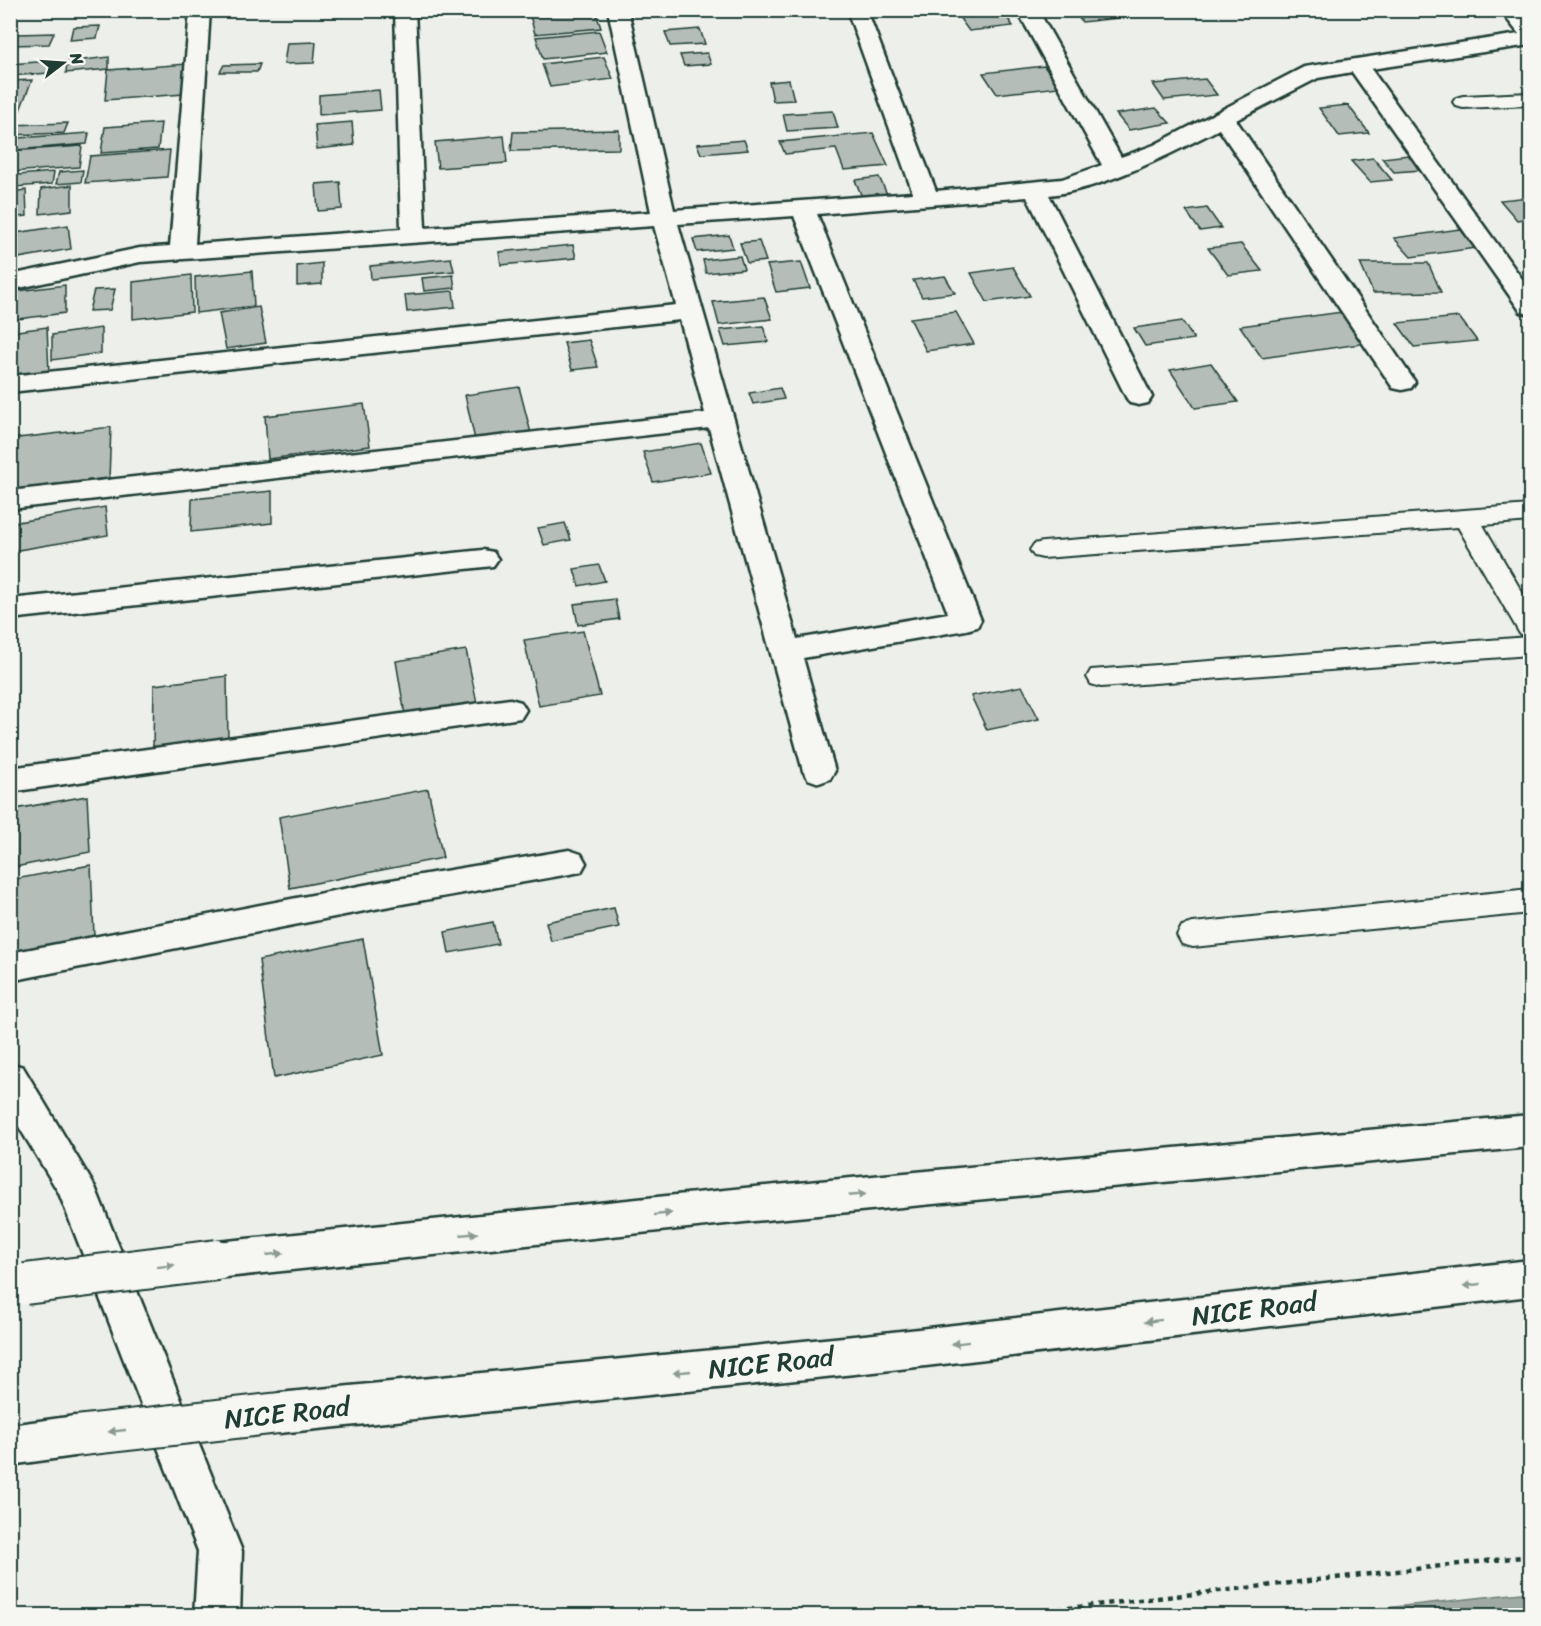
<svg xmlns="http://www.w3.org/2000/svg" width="1541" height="1626" font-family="Sriracha,sans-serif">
  <rect width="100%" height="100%" fill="#edefea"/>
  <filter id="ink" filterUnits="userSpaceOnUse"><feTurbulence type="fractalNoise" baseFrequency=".0167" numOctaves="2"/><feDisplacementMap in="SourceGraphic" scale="12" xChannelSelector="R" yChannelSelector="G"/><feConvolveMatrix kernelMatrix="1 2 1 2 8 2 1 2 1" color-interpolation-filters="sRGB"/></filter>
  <g filter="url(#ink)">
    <path fill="#9faaa4" stroke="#6c7e77" stroke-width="1.5" d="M1530,1592V1615H1322Z"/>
    <path fill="#b4bdb8" stroke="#1f3d34" stroke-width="1.5" d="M595,10L601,28L535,34L529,12Z
      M978,10H1002L1013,26L969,31L956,13Z
      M1113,10L1119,18L1082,22L1073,11Z
      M100,26L97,38L70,40L73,27Z
      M700,29L705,44L670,46L665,32Z
      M599,31L607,52L543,59L536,37Z
      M54,33L49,44L12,45L17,34Z
      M316,42L314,63L284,64L287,43Z
      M707,53L711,64L684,66L680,55Z
      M109,57V69L66,73L67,62Z
      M604,57L613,79L550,87L542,64Z
      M51,61L49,73L10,76V64Z
      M187,64L184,94L105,100L108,70Z
      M260,64L257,72H220L224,65Z
      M1044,66L1059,87L997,94L983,73Z
      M1205,79L1217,95L1164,100L1153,84Z
      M32,80L18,115L10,116V81Z
      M789,80L794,100L773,101L769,82Z
      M379,90L381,110L319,115V95Z
      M1348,105L1369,133L1339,136L1319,108Z
      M1156,108L1170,123L1129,130L1116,114Z
      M833,111L838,128L787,131L783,114Z
      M352,122L354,145L317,149L315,125Z
      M68,123L64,133L10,135V125Z
      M161,123L158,149L101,153L105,127Z
      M619,130V149L511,151L513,132Z
      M89,133L87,144L15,150L18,138Z
      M873,133L888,166L844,170L836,149L785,154L780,142Z
      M504,136L507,163L438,168L435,142Z
      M744,140L748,150L701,154L697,144Z
      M82,146L79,167L10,172V151Z
      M170,150L167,177L85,183L90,156Z
      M1409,155L1422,170L1394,172L1382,158Z
      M1373,158L1392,180L1370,182L1351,161Z
      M83,170L81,182L56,184L59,172Z
      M54,172L52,184L15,187L18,175Z
      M879,177L887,194L862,197L855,180Z
      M340,182L342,209L318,211L316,184Z
      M72,185V210L40,214L41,189Z
      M26,190L27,216L10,218V192Z
      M1530,197V218L1517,220L1500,200Z
      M1207,208L1221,228L1200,231L1186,211Z
      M68,225L71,249L18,258L16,233Z
      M1460,229L1476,248L1411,257L1394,238Z
      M729,235L733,248L697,252L693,239Z
      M759,241L766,261L747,263L740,243Z
      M1241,244L1262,271L1228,275L1208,248Z
      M573,245L576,258L501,265L499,252Z
      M740,256L744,269L706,273L703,260Z
      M451,258L454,271L371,279L370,266Z
      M801,262L810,288L776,292L767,265Z
      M322,263V284L297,286V266Z
      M1360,263H1428L1441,292L1373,293Z
      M1013,267L1030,296L987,302L971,273Z
      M252,271L254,306L196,313L195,277Z
      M191,275L192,312L133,319V282Z
      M453,275L455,288L424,291L422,278Z
      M945,276L955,293L922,297L913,280Z
      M65,285V313L10,320V292Z
      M115,289L110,310L89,311L94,290Z
      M453,291L455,307L407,312L405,295Z
      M764,297L772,319L719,325L713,302Z
      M259,307L266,343L226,349L219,313Z
      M956,312L974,344L926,351L910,318Z
      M1342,312L1367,343L1262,358L1240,326Z
      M1459,317L1477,341L1414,347L1397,323Z
      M1182,321L1194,339L1145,346L1134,328Z
      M763,326L768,342L725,346L720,330Z
      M47,327L49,373L10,379V332Z
      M101,328V353L52,360V335Z
      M589,340L598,367L572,370L564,343Z
      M1211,363L1238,402L1195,408L1170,370Z
      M519,387L531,433L475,440L465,395Z
      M780,388L784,399L753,404L749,393Z
      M364,404L370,446L268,459L265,416Z
      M111,427L109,478L10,490V439Z
      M701,443L711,473L653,482L643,452Z
      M272,491V523L191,532L192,499Z
      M105,507L108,535L12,551V523Z
      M565,523L571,540L544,545L538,528Z
      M599,565L605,581L579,586L574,569Z
      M615,599L619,619L578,625L574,604Z
      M583,631L600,696L539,706L524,640Z
      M466,650L477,703L405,715L396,661Z
      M227,676L228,739L153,749L154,685Z
      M1022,686L1039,719L987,730L971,696Z
      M428,789L443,858L290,888L279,817Z
      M87,796L90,852L10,868V810Z
      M91,865L94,936L10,953V880Z
      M614,908L619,927L551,941L546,922Z
      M493,922L498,944L449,953L445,932Z
      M363,939L383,1055L274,1078L259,960Z"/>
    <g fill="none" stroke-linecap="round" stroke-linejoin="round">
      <defs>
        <path id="lane" d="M1530,93V105L1463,108L1456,106L1453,102L1456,98L1463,96Z
          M1530,505V521L1483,525L1530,606V655L1101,687L1091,684L1087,677L1091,670L1529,637L1520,634L1458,527L1043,558L1034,556L1030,550L1034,544L1043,542Z
          M1530,889V913L1193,947L1182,944L1177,935L1182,926L1193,923Z"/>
        <path id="street" d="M190,10H210L195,244L401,229L395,10H415L425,228L651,212L608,10H628L674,210L913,193L847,10H867L936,191L1062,179L1102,165L1017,10H1038L1121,157L1154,145L1304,67L1519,34L1500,10H1521L1530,22V45L1371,69L1530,290V314L1521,312L1352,72L1318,78L1236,120L1415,382L1411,388L1402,390L1393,388L1219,129C1173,153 1101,190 1049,195L1152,397L1148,403L1139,405L1130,403L1126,397L1027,197L817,214L981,620L977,627L966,630L803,658L835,771L830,779L819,783L808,779L803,771L709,428L10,509V491L705,413L680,320L10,392V376L676,305L654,226L140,262L10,290V275L140,248L170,246ZM794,216L948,613L797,639L678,224Z
          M483,550L493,552L498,559L493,566L10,619V599Z
          M510,699L521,702L526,710L521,718L10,792V768Z
          M569,850L581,854L586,863L581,872L385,907L10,981V953L385,881Z"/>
        <path id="secondary" d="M10,1063L23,1067L95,1187L242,1551L240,1616H194L198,1551L59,1193L10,1112Z"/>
        <path id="highway" d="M1530,1115V1147L754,1221L217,1278L203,1273L197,1260L203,1247L217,1242L754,1187Z
          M1530,1260V1296L874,1372L279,1433L264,1427L258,1413L264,1399L279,1393L874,1334Z
          M75,1416L90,1422L96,1436L90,1450L75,1456L10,1465V1425Z"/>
      </defs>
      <use href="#lane" stroke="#1f3d34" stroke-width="4"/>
      <use href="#street" stroke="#1f3d34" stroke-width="5"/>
      <use href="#secondary" stroke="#1f3d34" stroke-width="5"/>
      <use href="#highway" stroke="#1f3d34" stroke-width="5"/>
      <path stroke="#1f3d34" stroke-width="4.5" stroke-dasharray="5 5" stroke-linecap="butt" d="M998,1616L1530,1556"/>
      <use href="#lane" fill="#f6f6f2" fill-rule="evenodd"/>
      <use href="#street" fill="#f6f6f2" fill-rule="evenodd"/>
      <use href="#secondary" fill="#f6f6f2" fill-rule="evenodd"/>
      <use href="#highway" fill="#f6f6f2" fill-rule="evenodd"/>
      <defs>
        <path id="highway-bridge" d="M25,1284L217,1260
          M75,1436L279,1413"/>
      </defs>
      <use href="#highway-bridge" stroke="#1f3d34" stroke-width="44" stroke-linecap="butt"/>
      <use href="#highway-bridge" stroke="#f6f6f2" stroke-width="40"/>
    </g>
    <defs><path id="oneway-solid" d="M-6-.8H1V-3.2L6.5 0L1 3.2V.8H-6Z" transform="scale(1.5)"/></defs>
    <g fill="#8a9a93">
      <use href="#oneway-solid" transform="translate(857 1195) rotate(-5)"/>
      <use href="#oneway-solid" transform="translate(663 1214) rotate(-6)"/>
      <use href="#oneway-solid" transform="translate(469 1234) rotate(-6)"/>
      <use href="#oneway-solid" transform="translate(275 1254) rotate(-6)"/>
      <use href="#oneway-solid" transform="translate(166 1266) rotate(-7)"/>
      <use href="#oneway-solid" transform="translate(1472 1285) rotate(174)"/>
      <use href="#oneway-solid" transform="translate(1153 1321) rotate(173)"/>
      <use href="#oneway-solid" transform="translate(960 1343) rotate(173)"/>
      <use href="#oneway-solid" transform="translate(682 1372) rotate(174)"/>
      <use href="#oneway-solid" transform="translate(117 1431) rotate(174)"/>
    </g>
  </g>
  <g text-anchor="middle" stroke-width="5" stroke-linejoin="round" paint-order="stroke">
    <g font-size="27" fill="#1f3d34" stroke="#f6f6f2">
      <text transform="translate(1254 1309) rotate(-7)" y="9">NICE Road</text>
      <text transform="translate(771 1363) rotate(-6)" y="9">NICE Road</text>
      <text transform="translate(287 1413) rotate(-6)" y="9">NICE Road</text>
    </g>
  </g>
  <rect width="1541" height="1626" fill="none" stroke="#f6f6f2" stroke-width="36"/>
  <rect x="18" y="18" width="1505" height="1590" fill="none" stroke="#1f3d34" stroke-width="2" filter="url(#ink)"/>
  <g transform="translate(63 63) rotate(73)" stroke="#f6f6f2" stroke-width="4.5" paint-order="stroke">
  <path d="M0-4.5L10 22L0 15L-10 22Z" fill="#1f3d34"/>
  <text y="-9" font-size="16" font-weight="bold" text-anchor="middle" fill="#1f3d34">N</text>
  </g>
</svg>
